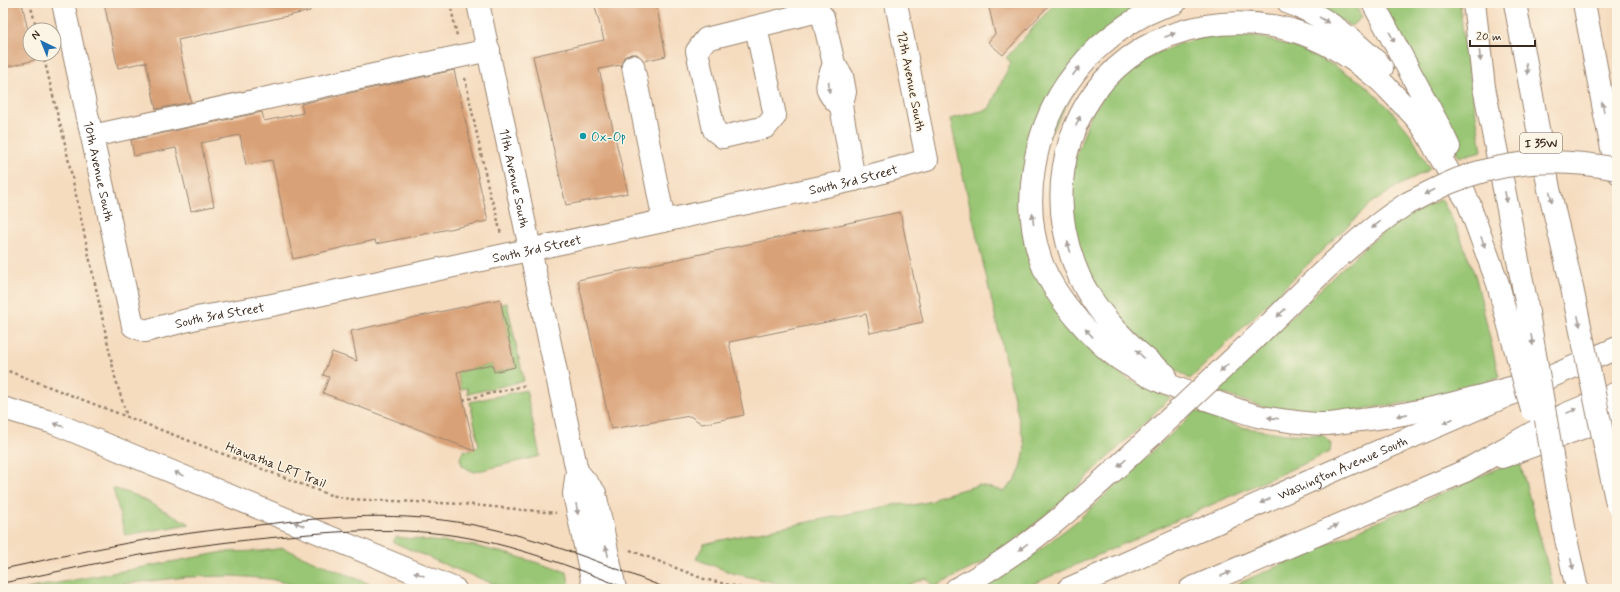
<svg xmlns="http://www.w3.org/2000/svg" width="1620" height="592" font-family="Mynerve,sans-serif">
  <rect width="100%" height="100%" fill="#fcf5e5"/>
  <filter id="ink" filterUnits="userSpaceOnUse"><feTurbulence type="fractalNoise" baseFrequency=".025" numOctaves="2"/><feDisplacementMap in="SourceGraphic" scale="8" xChannelSelector="R" yChannelSelector="G"/><feConvolveMatrix kernelMatrix="1 2 1 2 8 2 1 2 1" color-interpolation-filters="sRGB"/></filter>
  <filter id="wash" filterUnits="userSpaceOnUse"><feTurbulence type="fractalNoise" baseFrequency=".012" numOctaves="4" result="noise"/><feDisplacementMap in="SourceGraphic" scale="16" xChannelSelector="R" yChannelSelector="G"/><feGaussianBlur stdDeviation="0.9" result="paint"/><feColorMatrix in="noise" values="0 0 0 0 0 0 0 0 0 0 0 0 0 0 0 0 0 1.4 0 .05"/><feComposite in="paint" operator="in"/></filter>
  <g filter="url(#wash)">
    <rect width="100%" height="100%" fill="#f5dcbf"/>
    <path fill="#99c674" stroke="#6a7849" d="M1055,3H1156L1109,28L1025,180L1070,327L1097,356L1129,380L1170,398L1060,503L1014,541L980,564L934,587L925,578L899,589H804L732,573L696,559L704,544L739,536L903,503L908,506L933,501L936,497L979,485L1004,491C1019,479 1023,465 1025,446L950,119L989,109L1011,62L1006,58Z
      M1310,3H1354L1362,17L1351,26Z
      M1382,3H1460L1463,36L1482,151L1459,157Z
      M1230,35L1264,38L1296,48L1329,63L1363,83L1390,109L1412,136L1430,169L1398,186L1372,203L1341,232L1190,379L1163,361L1114,313L1083,261L1075,234L1070,208L1074,162L1091,114L1106,93L1131,70L1153,55L1179,44L1204,37Z
      M1441,199L1457,228L1476,278L1499,377L1445,397L1317,416L1272,410L1215,391L1359,252L1396,222Z
      M507,303L524,381L468,394L467,388L461,389L457,372L492,364L494,372L515,367L501,304Z
      M526,390L540,456L474,472L462,466L460,458L464,450L469,451L479,446L470,402Z
      M1196,411L1241,427L1286,434L1323,435L1331,443L1330,452L1022,589H979L1026,560L1077,521Z
      M1519,459L1554,589H1226Z
      M113,488L137,496L190,524L125,535Z
      M396,537L470,545L512,555L567,572L570,589H507L448,566L393,542Z
      M283,548L381,589H309L270,579L233,576L186,577L122,584L99,589H26L224,552L262,551Z"/>
    <g id="blocks">
      <path fill="#d9a177" d="M3,3H22L30,40V54H33L35,60L3,68Z
        M104,3H309L310,11L178,40L191,102L156,109L146,62L118,68Z
        M594,3H656L666,56L644,61L637,54H631L624,57L621,65L599,69L628,193L566,205L533,56L604,40Z
        M988,3H1051L1003,55L988,42L995,34Z
        M454,70L488,221L376,244L375,240L293,259L272,160L246,165L240,135L201,143L214,206L191,211L176,148L134,156L131,140L262,112L264,121L303,113L301,104Z
        M900,212L923,322L870,333L866,314L729,342L744,415L702,424L690,416L611,429L578,280Z
        M500,299L515,367L494,372L492,364L457,372L475,451L323,393L329,377L323,375L332,352L357,361L351,331Z"/>
    </g>
  </g>
  <g filter="url(#ink)">
    <use href="#blocks" fill-opacity="0" stroke="#98836e" stroke-width="1"/>
    <g fill="none" stroke-linecap="round" stroke-linejoin="round">
      <defs>
        <g id="minor">
          <path id="s1" d="M63,3L133,326L145,331L196,318L272,305L854,180L927,160L896,3"/>
          <path id="s2" d="M478,3L577,471L574,494L594,589"/>
          <path d="M756,27L775,116L766,127L723,137L714,130L697,51L706,39L818,11L823,17L834,64L842,76L845,92L841,106L854,180"/>
          <path d="M834,64C826,86 822,90 841,106"/>
          <path d="M633,66L664,221"/>
          <path d="M92,136L489,50"/>
          <path d="M1502,457L1617,415"/>
          <path d="M577,471L595,493L615,589"/>
        </g>
        <g id="major">
          <path d="M3,408L54,423L455,589"/>
          <path id="s3" d="M1068,589L1317,478L1617,348"/>
          <path d="M1190,589L1465,471"/>
        </g>
        <path id="highway" d="M1175,3C1131,15 1091,48 1066,85C1033,134 1021,204 1041,261C1050,286 1067,308 1085,328C1095,338 1106,350 1118,358C1147,378 1181,391 1215,402C1231,407 1247,414 1262,417C1281,420 1305,424 1325,424C1333,424 1342,422 1351,421C1417,416 1480,396 1543,379
          M1289,3C1319,13 1344,32 1367,53C1372,58 1378,62 1382,68
          M1373,3L1439,126L1449,147
          M1474,3L1484,87L1526,301
          M1515,3L1549,189L1571,283
          M1584,3L1605,115L1617,172
          M1464,191L1498,284L1505,311
          M1252,341C1302,293 1350,240 1408,203
          M1165,374C1132,349 1092,310 1077,271C1059,228 1056,186 1070,141C1100,46 1198,6 1291,30C1322,39 1353,58 1378,79C1384,84 1389,90 1395,96C1403,105 1413,113 1420,123C1426,131 1431,141 1436,150C1447,169 1458,187 1470,205
          M1465,471L1564,415L1617,393
          M1566,539L1577,589
          M956,589C1032,549 1089,493 1151,436"/>
      </defs>
      <use href="#minor" stroke="#98836e" stroke-width="24"/>
      <use href="#major" stroke="#98836e" stroke-width="24"/>
      <use href="#highway" stroke="#98836e" stroke-width="24"/>
      <path stroke="#98836e" stroke-width="2.5" stroke-dasharray="3 3" stroke-linecap="butt" d="M30,3L37,30
        M450,3L457,36
        M43,54L58,117L62,130L115,377L127,417
        M465,78L490,196L495,208L501,235
        M3,369L327,494L348,499L463,504L556,513
        M463,400L527,385
        M630,550L704,579L747,589"/>
      <use href="#minor" stroke="#fff" stroke-width="22"/>
      <use href="#major" stroke="#fff" stroke-width="22"/>
      <use href="#highway" stroke="#fff" stroke-width="22"/>
      <path stroke="#3b2a1e" stroke-width="1" d="M3,569C41,561 79,552 117,545C164,536 211,530 259,525C331,516 402,511 474,525C541,538 605,564 668,589
        M3,583C61,571 118,558 176,549C210,544 244,540 278,537C336,531 393,527 451,535C510,543 573,567 628,589"/>
      <defs>
        <path id="highway-bridge" d="M1408,203C1422,196 1435,189 1449,183C1502,160 1561,158 1617,169
          M1571,283L1617,504
          M1526,301L1566,539
          M1505,311L1532,410
          M1151,436L1252,341"/>
      </defs>
      <use href="#highway-bridge" stroke="#98836e" stroke-width="24" stroke-linecap="butt"/>
      <use href="#highway-bridge" stroke="#fff" stroke-width="22"/>
    </g>
    <defs><path id="oneway-solid" d="M-6-.8H1V-3.2L6.5 0L1 3.2V.8H-6Z"/></defs>
    <g fill="#a79f9a">
      <use href="#oneway-solid" transform="translate(1324 20) rotate(32)"/>
      <use href="#oneway-solid" transform="translate(1170 35) rotate(-21)"/>
      <use href="#oneway-solid" transform="translate(1392 37) rotate(62)"/>
      <use href="#oneway-solid" transform="translate(1480 56) rotate(83)"/>
      <use href="#oneway-solid" transform="translate(1527 69) rotate(79)"/>
      <use href="#oneway-solid" transform="translate(1076 71) rotate(-53)"/>
      <use href="#oneway-solid" transform="translate(829 87) rotate(86)"/>
      <use href="#oneway-solid" transform="translate(1603 107) rotate(-100)"/>
      <use href="#oneway-solid" transform="translate(1078 121) rotate(-67)"/>
      <use href="#oneway-solid" transform="translate(1429 192) rotate(153)"/>
      <use href="#oneway-solid" transform="translate(1506 197) rotate(79)"/>
      <use href="#oneway-solid" transform="translate(1551 197) rotate(77)"/>
      <use href="#oneway-solid" transform="translate(1033 219) rotate(-95)"/>
      <use href="#oneway-solid" transform="translate(1376 225) rotate(140)"/>
      <use href="#oneway-solid" transform="translate(1483 242) rotate(70)"/>
      <use href="#oneway-solid" transform="translate(1069 247) rotate(-106)"/>
      <use href="#oneway-solid" transform="translate(1281 313) rotate(136)"/>
      <use href="#oneway-solid" transform="translate(1579 321) rotate(78)"/>
      <use href="#oneway-solid" transform="translate(1089 333) rotate(-133)"/>
      <use href="#oneway-solid" transform="translate(1532 340) rotate(80)"/>
      <use href="#oneway-solid" transform="translate(1140 354) rotate(-134)"/>
      <use href="#oneway-solid" transform="translate(1224 368) rotate(137)"/>
      <use href="#oneway-solid" transform="translate(1572 411) rotate(-22)"/>
      <use href="#oneway-solid" transform="translate(1402 415) rotate(169)"/>
      <use href="#oneway-solid" transform="translate(1273 418) rotate(-173)"/>
      <use href="#oneway-solid" transform="translate(1448 421) rotate(156)"/>
      <use href="#oneway-solid" transform="translate(59 425) rotate(-159)"/>
      <use href="#oneway-solid" transform="translate(1122 463) rotate(138)"/>
      <use href="#oneway-solid" transform="translate(179 474) rotate(-157)"/>
      <use href="#oneway-solid" transform="translate(1265 501) rotate(156)"/>
      <use href="#oneway-solid" transform="translate(577 509) rotate(80)"/>
      <use href="#oneway-solid" transform="translate(299 524) rotate(-157)"/>
      <use href="#oneway-solid" transform="translate(1333 527) rotate(-23)"/>
      <use href="#oneway-solid" transform="translate(1023 547) rotate(144)"/>
      <use href="#oneway-solid" transform="translate(607 551) rotate(-103)"/>
      <use href="#oneway-solid" transform="translate(1572 564) rotate(77)"/>
      <use href="#oneway-solid" transform="translate(419 574) rotate(-157)"/>
      <use href="#oneway-solid" transform="translate(1226 574) rotate(-23)"/>
    </g>
  </g>
  <circle fill="#0f9aa8" stroke="#fcf5e5" stroke-width="1.5" cx="583" cy="136" r="4"/>
  <g text-anchor="middle" stroke-width="3" stroke-linejoin="round" paint-order="stroke">
    <rect fill="#fcf5e5" stroke="#75675a" stroke-width="1" x="1520" y="133" width="42" height="20" rx="3"/>
    <g font-size="12" font-weight="bold" fill="#3b2a1e">
      <text x="1541" y="147">I 35W</text>
    </g>
    <g font-size="13" fill="#3b2a1e" stroke="#fcf5e5">
      <text transform="translate(912 81) rotate(79)" y="5">12th Avenue South</text>
      <text dy="5" stroke="none"><textPath href="#s1" startOffset="172">10th Avenue South</textPath></text>
      <text dy="5" stroke="none"><textPath href="#s2" startOffset="179">11th Avenue South</textPath></text>
      <text dy="5" stroke="none"><textPath href="#s1" startOffset="1068">South 3rd Street</textPath></text>
      <text dy="5" stroke="none"><textPath href="#s1" startOffset="744">South 3rd Street</textPath></text>
      <text dy="5" stroke="none"><textPath href="#s1" startOffset="420">South 3rd Street</textPath></text>
      <text transform="translate(276 464) rotate(21)" y="5">Hiawatha LRT Trail</text>
      <text dy="5" stroke="none"><textPath href="#s3" startOffset="300">Washington Avenue South</textPath></text>
    </g>
    <g font-size="13" fill="#0d838f" stroke="#fcf5e5" text-anchor="start">
      <text x="591" y="141">Ox-Op</text>
    </g>
  </g>
  <rect width="1620" height="592" fill="none" stroke="#fcf5e5" stroke-width="16"/>
  <g transform="translate(42 42) rotate(317)"><circle r="19" fill="#fcf5e5" stroke="#afa495"/>
  <path d="M0-3L7 15L0 10L-7 15Z" fill="#1f6fb2"/>
  <text y="-6" font-size="11" font-weight="bold" text-anchor="middle" fill="#3b2a1e">N</text>
  </g>
  <path d="M1470 40v6h65v-6" fill="none" stroke="#3b2a1e" stroke-width="2"/>
  <text x="1476" y="40" font-size="12" fill="#3b2a1e" stroke="#fcf5e5" stroke-width="3" paint-order="stroke">20 m</text>
</svg>
